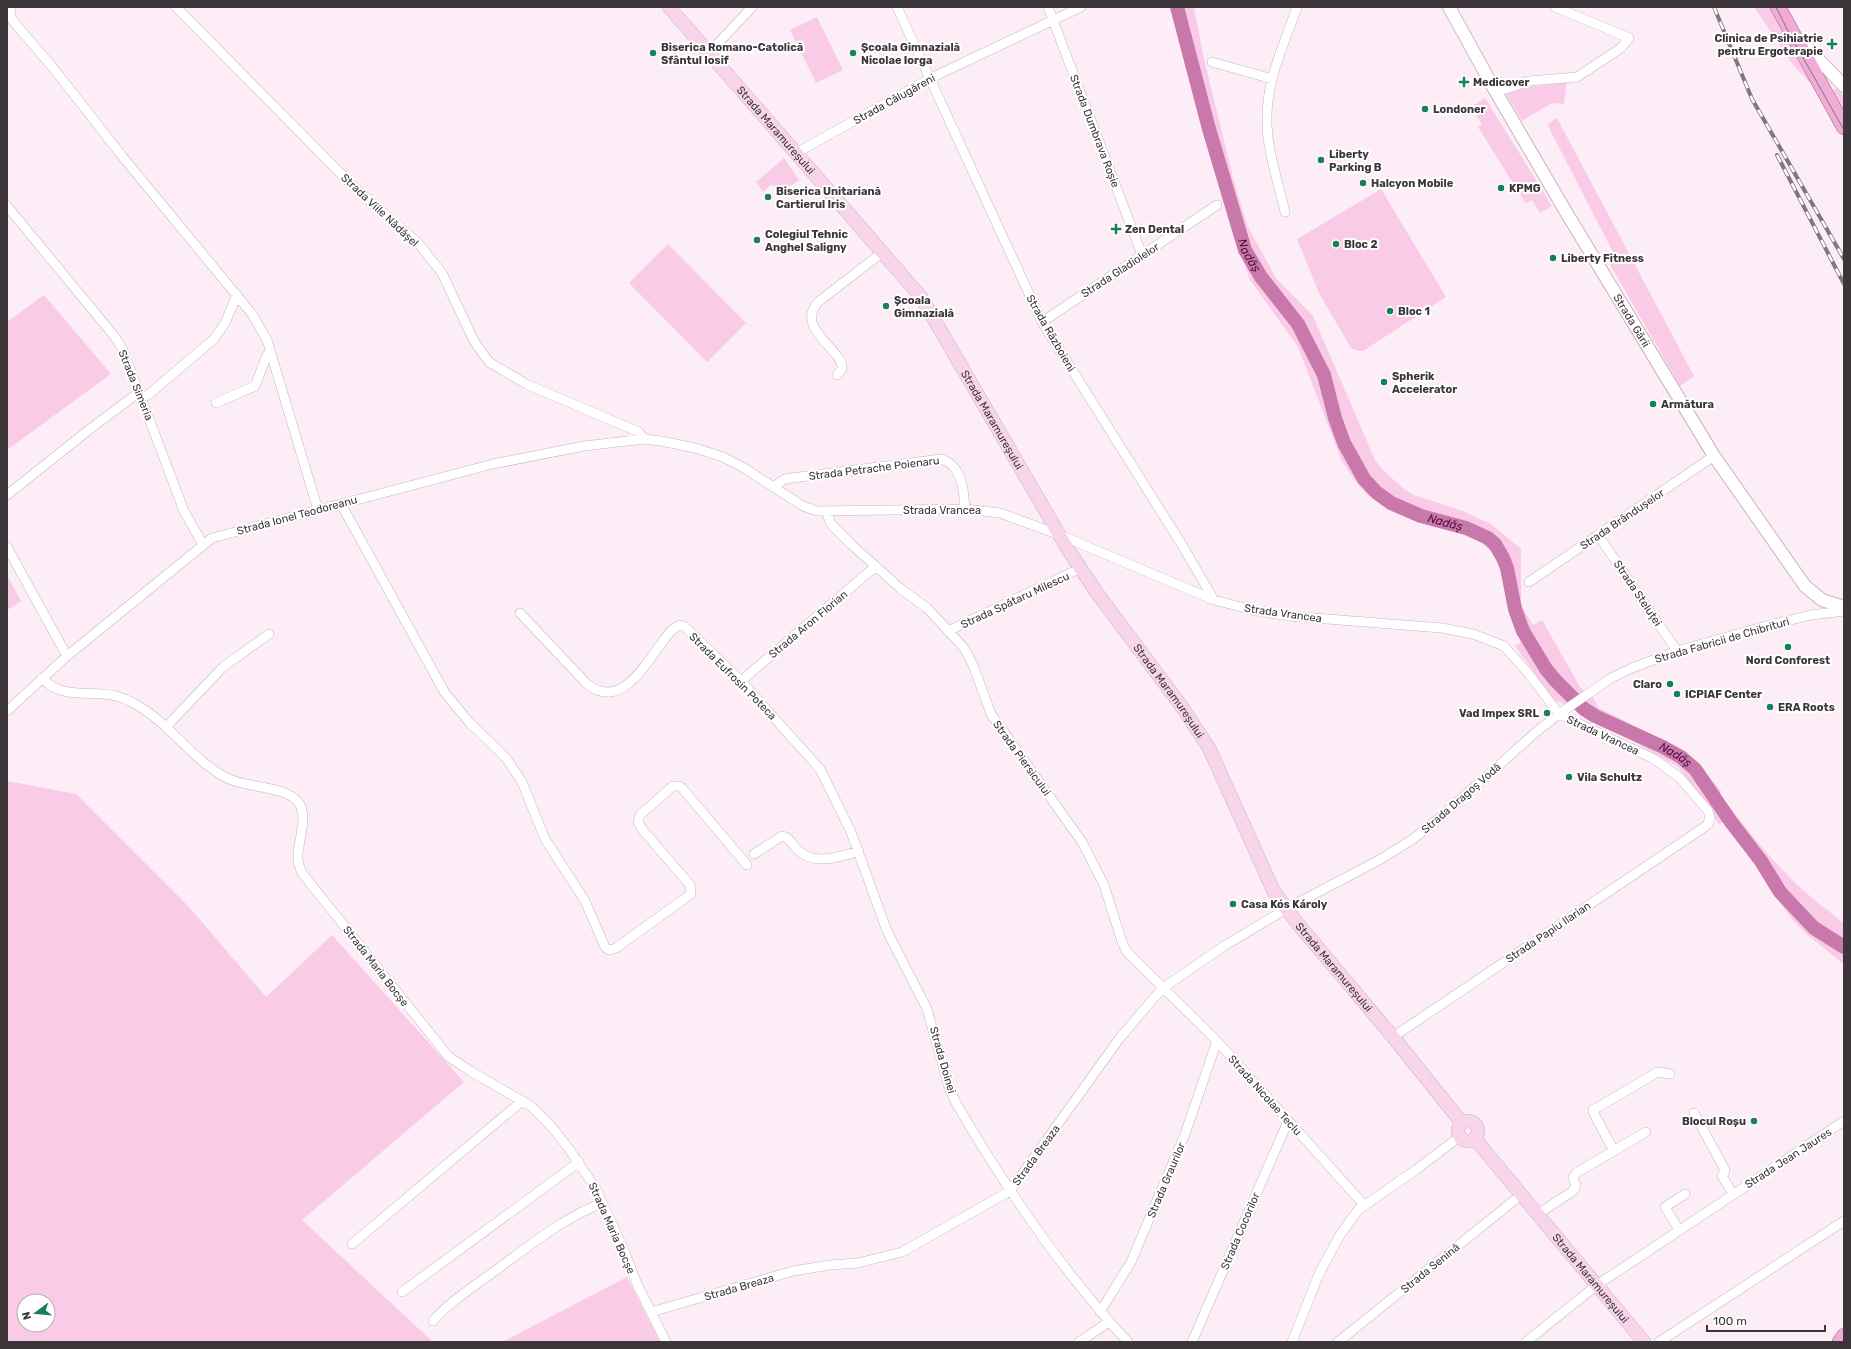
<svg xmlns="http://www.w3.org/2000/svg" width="1851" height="1349" font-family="Rubik,sans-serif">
  <rect width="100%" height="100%" fill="#fdedf6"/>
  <path fill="#facbe6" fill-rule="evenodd" d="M1174,7H1194L1204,59L1233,177L1247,225L1276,278L1313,316L1375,460L1385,472L1405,490L1414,495L1460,510L1491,524L1521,549V605L1533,625L1542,620L1580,687L1593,698L1599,708L1659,738L1696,762L1721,791L1720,795C1748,830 1776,868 1811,897C1822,907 1834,914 1844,924V965C1828,950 1807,937 1793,920C1768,889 1749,853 1725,822L1719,824L1678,767L1580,711L1554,700L1515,646L1521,642C1514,627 1510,612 1506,596C1504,583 1503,568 1496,558C1467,518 1417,527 1379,503C1362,493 1351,476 1341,459L1298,347L1250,280L1244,263L1224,198Z
    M1754,7H1770L1818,91L1793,65Z
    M817,17L843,70L816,83L790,30Z
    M1567,82L1564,104L1552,103L1522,121L1506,94L1529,87Z
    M1836,88L1844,96V111L1833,91Z
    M1485,98L1552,206L1540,213L1532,200L1526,204L1478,127L1482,124L1471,107Z
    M1557,118L1694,376L1680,386L1609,263L1615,256L1547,124Z
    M784,158L799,180L780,193L772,184L763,192L756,182Z
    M1381,189L1446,297L1363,351H1358L1351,348L1319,293L1297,239Z
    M668,244L746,323L707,362L629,283Z
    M44,295L111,374L7,450V322Z
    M7,575L21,601L7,610Z
    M7,781L76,794L189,907L266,997L332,935L464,1082L302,1220L433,1342H7ZM24,1301H48V1325H24Z
    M627,1277L660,1342H502Z"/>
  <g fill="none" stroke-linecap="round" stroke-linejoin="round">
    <path stroke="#c878aa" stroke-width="14" id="s1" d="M1177,7L1209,129L1245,250L1261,277L1298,324L1324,375L1335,418L1344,443L1364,479L1376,492L1391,503L1421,516L1466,528L1488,538L1495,544L1503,558L1507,568L1515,609L1523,631L1546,669L1555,680L1584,709L1595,716L1663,747L1681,757L1695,769L1731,822L1761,861L1780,892L1814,928L1844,947"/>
    <defs>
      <path id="minor" d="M11,7L10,15L13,21L54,69L122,156L252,314L267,340L318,510
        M176,7L354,187L418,243L442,273L474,341L489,362L526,384L639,432L644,439
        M897,7L1042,322L1182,545L1214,600
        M1048,7L1142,255
        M709,53L752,7
        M1212,62L1272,79
        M1496,92L1529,81L1577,77L1621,48L1629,38L1555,7
        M796,153L931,78L1081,7
        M7,206L115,337L123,350L184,511L203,545
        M1285,212C1278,181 1266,148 1267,116C1267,79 1285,42 1297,7
        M1042,322L1217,205
        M837,375L842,369C845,351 794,329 818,302L883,252
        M140,398L148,395L214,339L225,323L237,295
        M216,403L255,386L267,355L270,353
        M773,487L785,479L792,478L941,459C962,465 964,491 965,509
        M7,495L90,429L138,393
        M341,504L445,693L469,722L506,758L522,782L545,839L585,901L605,947L609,950L616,948L691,894L690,885L642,829L638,822L640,815L673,786H679L682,788L747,865
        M826,511L831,524L852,545L901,589L927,608L964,648L973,665L991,714L1082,842L1104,885L1122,942L1127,952L1217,1041L1364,1205
        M1598,535L1677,651
        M7,547L67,656
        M1529,582L1714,456
        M520,613L586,683C619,711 643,668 661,644C666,637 671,628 680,625L684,626L741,681L820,769L851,832L887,931L927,1009L949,1087L956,1103C1005,1187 1061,1270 1128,1342
        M948,631L1081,568
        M42,678C61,700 92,690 116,696C162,709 186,757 227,778C246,788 286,786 298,802C310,816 296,845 298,861C298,865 301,869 302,873L448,1056L470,1071L531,1106L551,1126L569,1149L596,1189L624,1250L637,1284L666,1342
        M741,681L876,566
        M7,711L67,656L212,538L493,464L584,446L644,439L661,441L695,448L723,457L744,468L803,506L817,511L965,509L1000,513L1060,535L1214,600L1253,610L1289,616L1442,628L1473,634L1504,646L1528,673L1559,714L1654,759L1680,778L1708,811L1710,818L1708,824L1703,828L1393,1037
        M166,727L223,667L269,634
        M754,854L782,836C790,837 792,845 798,850C814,866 840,857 859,851
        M1694,1113L1724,1168L1725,1171L1722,1176L1733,1194
        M1614,1151L1594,1114L1593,1110L1658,1072L1670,1074
        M1538,1214L1573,1191L1576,1186L1573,1178L1576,1173L1646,1132
        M1679,1230L1665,1207L1685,1194
        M352,1244L522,1101
        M402,1292L579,1162
        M651,1312L793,1271L830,1265L858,1263L902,1252L1010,1191L1119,1039L1153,999L1163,988L1224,946L1286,909L1381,859L1413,839L1442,816L1536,732L1559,714L1611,678L1632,668L1677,651L1766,626L1811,615L1844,611
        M1100,1312L1131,1262L1185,1134L1217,1041
        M433,1321C449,1302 472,1288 492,1273C528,1247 561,1219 602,1203
        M1079,1342L1109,1322
        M1192,1342L1288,1121
        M1292,1342L1319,1274L1340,1235L1358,1210L1417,1169L1459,1137
        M1338,1342L1522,1194
        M1526,1342L1597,1285L1844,1121
        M1659,1342L1844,1221"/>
      <g id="tertiary">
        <path id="s2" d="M1449,7L1493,87L1566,212L1714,456L1805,586L1822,600L1844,607"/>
        <path d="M1801,41L1844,86"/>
      </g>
      <g id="secondary">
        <path id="s3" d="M669,7L921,297L1067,548L1097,593L1182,707L1209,748L1274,892L1298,924L1393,1037L1462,1123"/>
        <circle cx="1468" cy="1131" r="10"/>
        <path id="s4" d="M1475,1139L1644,1342"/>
      </g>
      <path id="primary" d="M1778,7L1844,127
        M1840,1342L1844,1336"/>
    </defs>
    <use href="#minor" stroke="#c5b6be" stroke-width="10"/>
    <use href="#tertiary" stroke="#c5b6be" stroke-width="14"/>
    <use href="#secondary" stroke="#c5b6be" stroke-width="14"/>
    <use href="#primary" stroke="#aa5e8f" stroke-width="16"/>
    <use href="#minor" stroke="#fff" stroke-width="9"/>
    <use href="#tertiary" stroke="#fff" stroke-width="12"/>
    <use href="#secondary" stroke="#f8d5eb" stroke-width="13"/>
    <use href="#primary" stroke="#f0abd7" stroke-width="15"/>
    <path stroke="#80767c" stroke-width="1" d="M1776,7L1789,33L1844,130"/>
    <defs>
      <path id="rail" d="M1714,7L1752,99L1844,259
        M1777,155L1844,284"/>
    </defs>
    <use href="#rail" stroke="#80767c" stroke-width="4"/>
    <use href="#rail" stroke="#fff" stroke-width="2.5" stroke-dasharray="8" stroke-linecap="butt"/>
  </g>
  <g fill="#177f59" stroke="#fff" stroke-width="1.5">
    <path d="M1830 38h4v4h4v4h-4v4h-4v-4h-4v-4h4z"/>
    <circle cx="653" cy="53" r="4"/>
    <circle cx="853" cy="53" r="4"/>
    <path d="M1462 76h4v4h4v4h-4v4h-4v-4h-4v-4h4z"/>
    <circle cx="1425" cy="109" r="4"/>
    <circle cx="1321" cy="160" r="4"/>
    <circle cx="1363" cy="183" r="4"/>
    <circle cx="1501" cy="188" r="4"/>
    <circle cx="768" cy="197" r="4"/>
    <path d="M1114 223h4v4h4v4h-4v4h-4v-4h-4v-4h4z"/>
    <circle cx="757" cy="240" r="4"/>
    <circle cx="1336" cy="244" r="4"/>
    <circle cx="1553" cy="258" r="4"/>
    <circle cx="886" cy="306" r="4"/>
    <circle cx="1390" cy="311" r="4"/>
    <circle cx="1384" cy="382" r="4"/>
    <circle cx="1653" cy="404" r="4"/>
    <circle cx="1788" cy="647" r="4"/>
    <circle cx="1670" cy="684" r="4"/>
    <circle cx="1677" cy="694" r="4"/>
    <circle cx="1770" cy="707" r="4"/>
    <circle cx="1547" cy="713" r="4"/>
    <circle cx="1569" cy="777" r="4"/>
    <circle cx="1233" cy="904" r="4"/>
    <circle cx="1754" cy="1121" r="4"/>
  </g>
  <g text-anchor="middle" stroke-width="4" stroke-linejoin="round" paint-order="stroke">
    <g font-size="11" font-weight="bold" fill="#3c363a" stroke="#fff" text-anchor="start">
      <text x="1823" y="42" text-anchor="end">Clinica de Psihiatrie<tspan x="1823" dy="13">pentru Ergoterapie</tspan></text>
      <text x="661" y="51">Biserica Romano-Catolică<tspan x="661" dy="13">Sfântul Iosif</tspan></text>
      <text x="861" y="51">Școala Gimnazială<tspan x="861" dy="13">Nicolae Iorga</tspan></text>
      <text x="1473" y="86">Medicover</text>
      <text x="1433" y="113">Londoner</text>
      <text x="1329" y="158">Liberty<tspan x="1329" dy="13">Parking B</tspan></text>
      <text x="1371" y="187">Halcyon Mobile</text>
      <text x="1509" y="192">KPMG</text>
      <text x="776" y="195">Biserica Unitariană<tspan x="776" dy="13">Cartierul Iris</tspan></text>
      <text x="1125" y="233">Zen Dental</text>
      <text x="765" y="238">Colegiul Tehnic<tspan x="765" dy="13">Anghel Saligny</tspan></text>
      <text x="1344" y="248">Bloc 2</text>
      <text x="1561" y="262">Liberty Fitness</text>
      <text x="894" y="304">Școala<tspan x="894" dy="13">Gimnazială</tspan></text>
      <text x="1398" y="315">Bloc 1</text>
      <text x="1392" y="380">Spherik<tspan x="1392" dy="13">Accelerator</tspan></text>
      <text x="1661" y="408">Armătura</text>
      <text x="1788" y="664" text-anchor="middle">Nord Conforest</text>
      <text x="1662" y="688" text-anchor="end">Claro</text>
      <text x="1685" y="698">ICPIAF Center</text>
      <text x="1778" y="711">ERA Roots</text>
      <text x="1539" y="717" text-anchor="end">Vad Impex SRL</text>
      <text x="1577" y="781">Vila Schultz</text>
      <text x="1241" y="908">Casa Kós Károly</text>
      <text x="1746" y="1125" text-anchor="end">Blocul Roșu</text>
    </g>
    <g font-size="11" fill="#3c363a" stroke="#fff">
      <text transform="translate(894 99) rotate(-29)" y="4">Strada Călugăreni</text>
      <text dy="4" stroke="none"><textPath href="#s3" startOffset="163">Strada Maramureșului</textPath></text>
      <text transform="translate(1095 131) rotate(69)" y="4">Strada Dumbrava Roșie</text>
      <text transform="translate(380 210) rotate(43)" y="4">Strada Viile Nădășel</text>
      <text transform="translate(1120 270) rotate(-33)" y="4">Strada Gladiolelor</text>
      <text dy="4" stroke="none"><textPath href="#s2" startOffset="363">Strada Gării</textPath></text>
      <text transform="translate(1051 333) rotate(60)" y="4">Strada Războieni</text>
      <text transform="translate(136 385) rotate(68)" y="4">Strada Simeria</text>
      <text dy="4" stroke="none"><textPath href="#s3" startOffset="526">Strada Maramureșului</textPath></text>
      <text transform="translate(874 468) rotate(-7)" y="4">Strada Petrache Poienaru</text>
      <text x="942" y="514">Strada Vrancea</text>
      <text transform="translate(297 515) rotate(-15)" y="4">Strada Ionel Teodoreanu</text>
      <text transform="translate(1622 519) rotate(-34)" y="4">Strada Brândușelor</text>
      <text transform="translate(1638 593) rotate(56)" y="4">Strada Steluței</text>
      <text transform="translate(1015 600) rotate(-25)" y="4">Strada Spătaru Milescu</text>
      <text transform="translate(1283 613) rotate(8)" y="4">Strada Vrancea</text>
      <text transform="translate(808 624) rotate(-40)" y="4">Strada Aron Florian</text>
      <text transform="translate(1722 640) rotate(-16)" y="4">Strada Fabricii de Chibrituri</text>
      <text transform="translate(733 676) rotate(45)" y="4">Strada Eufrosin Poteca</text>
      <text dy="4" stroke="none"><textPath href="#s3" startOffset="850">Strada Maramureșului</textPath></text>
      <text transform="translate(1603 735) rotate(25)" y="4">Strada Vrancea</text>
      <text transform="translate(1022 758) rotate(54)" y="4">Strada Piersicului</text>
      <text transform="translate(1461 798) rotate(-41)" y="4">Strada Dragoș Vodă</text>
      <text transform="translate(1548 932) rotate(-34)" y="4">Strada Papiu Ilarian</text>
      <text transform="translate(376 966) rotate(52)" y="4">Strada Maria Bocșe</text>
      <text dy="4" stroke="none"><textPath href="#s3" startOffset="1174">Strada Maramureșului</textPath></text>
      <text transform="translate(943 1060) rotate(74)" y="4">Strada Doinei</text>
      <text transform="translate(1265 1095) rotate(48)" y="4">Strada Nicolae Teclu</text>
      <text transform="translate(1036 1155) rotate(-54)" y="4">Strada Breaza</text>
      <text transform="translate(1788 1158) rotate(-33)" y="4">Strada Jean Jaures</text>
      <text transform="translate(1166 1180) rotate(-67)" y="4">Strada Graurilor</text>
      <text transform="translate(612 1228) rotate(66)" y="4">Strada Maria Bocșe</text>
      <text transform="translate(1240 1231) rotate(-67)" y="4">Strada Cocorilor</text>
      <text transform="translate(1430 1268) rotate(-39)" y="4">Strada Senină</text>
      <text dy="4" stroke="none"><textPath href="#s4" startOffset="181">Strada Maramureșului</textPath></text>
      <text transform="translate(739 1287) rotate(-16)" y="4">Strada Breaza</text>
    </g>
    <g font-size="12" font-style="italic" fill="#540c3f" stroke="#fff">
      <text dy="4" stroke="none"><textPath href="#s1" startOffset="259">Nadăș</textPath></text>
      <text dy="4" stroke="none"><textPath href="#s1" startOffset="607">Nadăș</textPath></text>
      <text dy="4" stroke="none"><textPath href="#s1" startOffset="956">Nadăș</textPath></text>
    </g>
  </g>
  <rect width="1851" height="1349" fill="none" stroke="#3c363a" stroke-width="16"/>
  <g transform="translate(36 1313) rotate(254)"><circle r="19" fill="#ffffff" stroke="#b1afb0"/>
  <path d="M0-3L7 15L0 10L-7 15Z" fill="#177f59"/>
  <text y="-6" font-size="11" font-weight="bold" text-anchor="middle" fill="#3c363a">N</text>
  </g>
  <path d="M1707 1325v6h118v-6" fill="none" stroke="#3c363a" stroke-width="2"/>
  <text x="1713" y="1325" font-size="12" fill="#3c363a" stroke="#ffffff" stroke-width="3" paint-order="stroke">100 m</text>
</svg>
